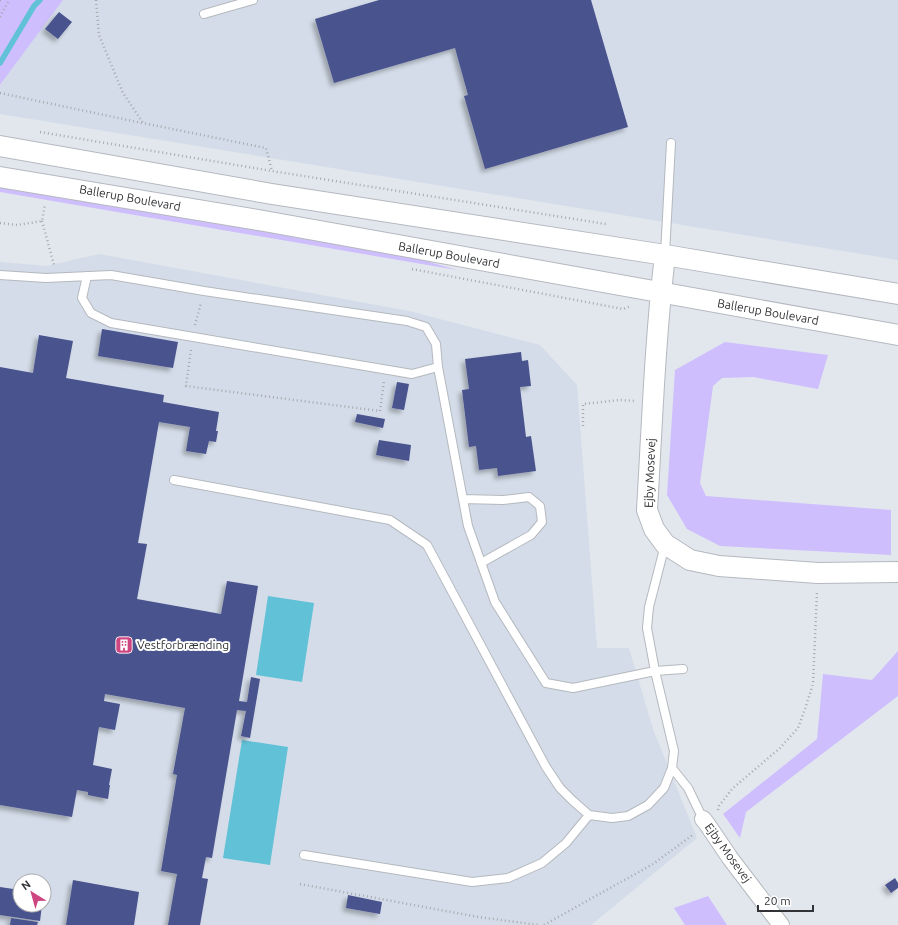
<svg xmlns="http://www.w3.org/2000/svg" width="898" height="925" font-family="Ubuntu,sans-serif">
  <defs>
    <filter id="shadow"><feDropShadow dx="-3.5" dy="3.5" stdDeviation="2" flood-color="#0004"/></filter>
  </defs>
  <rect width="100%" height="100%" fill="#e2e7ed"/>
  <path fill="#d3dce8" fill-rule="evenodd" d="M63,0H898V260L0,114V85Z
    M99,254L409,311L540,345L577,385L597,648H629L653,729L697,838L591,925H0V262L47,266ZM20,881H44V905H20Z"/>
  <path fill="#cebefd" d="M0,0H63L0,85Z
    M0,186L389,253L426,261L457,270L0,192Z
    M725,342L828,355L818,389L753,377L722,378L713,386L700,483L706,496L891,510V555L720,546L687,529L667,495L675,370Z
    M898,651V696L746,812L740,838L723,814L817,739L823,674L872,680Z
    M708,896L727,925H685L674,908Z"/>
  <path fill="#61c1d7" d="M268,596L314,603L302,682L256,675Z
    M242,740L288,747L270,865L223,858Z"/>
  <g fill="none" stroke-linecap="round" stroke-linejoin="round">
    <path stroke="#61c1d7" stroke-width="5.5" d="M0,63L34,6L40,0"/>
  </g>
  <path fill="#4a538e" filter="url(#shadow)" d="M379,0H591L628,127L485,169L464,96L468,95L455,48L334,83L315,19Z
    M59,12L72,22L58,39L45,29Z
    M102,329L178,342L173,368L98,356Z
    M39,335L73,341L66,378L164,395L163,402L219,412L216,431H218L216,442L209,441L206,454L186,451L190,427L159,422L138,543L147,544L137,599L221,614L227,581L258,586L239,701L247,702L251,677L260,679L250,738L241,736L246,711L237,710L212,858L206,857L202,878L208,879L200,925H168L177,874L161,871L177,775L173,774L185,708L105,694L104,701L120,704L115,730L99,727L93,765L112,769L109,785H110L108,799L88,795V792L77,790L72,817L0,805V367L33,373Z
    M521,352L522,361L528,360L531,386L520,387L526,437L531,436L536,471L498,476L497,468L479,470L476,446L469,447L462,390L469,389L465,359Z
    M397,382L409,384L404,410L392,408Z
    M357,414L385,419L383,428L355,422Z
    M379,440L411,445L409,461L376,455Z
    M895,878L898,883V888L891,893L885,885Z
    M73,880L139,892L134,925H66Z
    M0,887L20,890V905H42L40,921L0,915Z
    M348,895L382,902L380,914L346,908Z
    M11,918L38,922L37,925H10Z"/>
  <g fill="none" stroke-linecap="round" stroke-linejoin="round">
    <defs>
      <path id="service" d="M204,14L253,0
        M665,254L671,143
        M0,275L46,278L111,275L204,291L407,321L426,327L436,344L438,367L468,526L495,602L546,683L573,688L655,671L683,669
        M87,276L82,298L91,313L111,323L412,374L438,367
        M174,480L390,520L427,545L546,767L560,788L572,800L589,815L612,818L628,816L648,805L664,788L672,768L674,751L655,671L647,628L649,607L665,545
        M463,499L503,500L529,497L540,506L542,522L531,535L481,563
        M672,768L688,788L703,819
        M304,855L472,882L508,878L542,863L566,843L589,815"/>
      <path id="minor" d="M703,819L707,824L730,858L781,925"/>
      <path id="tertiary" d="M0,146L272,194L665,255L898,294
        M0,177L264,221L898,335
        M665,255C655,340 652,425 647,510L654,529L665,544L690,560L719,566L818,573L898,572"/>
    </defs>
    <use href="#service" stroke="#b5b9bf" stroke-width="10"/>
    <use href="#minor" stroke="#b5b9bf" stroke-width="18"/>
    <use href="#tertiary" stroke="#b5b9bf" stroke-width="22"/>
    <path stroke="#a6aaaf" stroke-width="2.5" stroke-dasharray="1 3" stroke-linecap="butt" d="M0,0H1
      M96,0L99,35L123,93L143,123L266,148L272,171
      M0,17L9,0
      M0,93L142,123
      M40,132L272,171L606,224
      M42,221L54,265
      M0,223L17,225L42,221L45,204
      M412,269L623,309L631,306
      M195,325L201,303
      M191,350L186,386L380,411L384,381
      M583,426V404L620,400L635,401
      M718,810L719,806L732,789L780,748L798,728L806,706L813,684L817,591
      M300,884L478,917L539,925
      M544,925L653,864L694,834"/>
    <use href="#service" stroke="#fff" stroke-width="8"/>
    <use href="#minor" stroke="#fff" stroke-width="16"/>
    <use href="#tertiary" stroke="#fff" stroke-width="20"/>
  </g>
  <defs>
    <symbol id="building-square" viewBox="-11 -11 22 22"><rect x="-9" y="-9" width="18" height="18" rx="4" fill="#ce4681" stroke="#fff"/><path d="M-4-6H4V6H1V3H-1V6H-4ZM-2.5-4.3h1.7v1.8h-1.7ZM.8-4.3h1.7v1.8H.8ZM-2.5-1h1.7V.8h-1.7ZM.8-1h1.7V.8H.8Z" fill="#fff"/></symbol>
  </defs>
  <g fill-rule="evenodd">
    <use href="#building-square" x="114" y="635" width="20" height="20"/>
  </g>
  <g text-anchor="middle" stroke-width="4" stroke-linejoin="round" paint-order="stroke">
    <g font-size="12" fill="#313336" stroke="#fff">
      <text transform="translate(130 198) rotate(10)" y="4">Ballerup Boulevard</text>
      <text transform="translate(449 255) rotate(10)" y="4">Ballerup Boulevard</text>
      <text transform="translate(768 312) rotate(10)" y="4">Ballerup Boulevard</text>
      <text transform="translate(650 473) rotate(-88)" y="4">Ejby Mosevej</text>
      <text transform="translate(728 853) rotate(54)" y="4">Ejby Mosevej</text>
    </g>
    <g font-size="12" fill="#313336" stroke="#fff" text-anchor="start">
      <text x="137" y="649">Vestforbrænding</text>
    </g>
  </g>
  <g transform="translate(32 893) rotate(323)"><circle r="19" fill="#ffffff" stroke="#adadaf"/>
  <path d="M0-3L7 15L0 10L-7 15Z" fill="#ce4681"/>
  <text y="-6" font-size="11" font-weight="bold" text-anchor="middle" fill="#313336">N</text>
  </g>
  <path d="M758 905v6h55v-6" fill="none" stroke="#313336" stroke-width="2"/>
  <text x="764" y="905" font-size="12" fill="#313336" stroke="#ffffff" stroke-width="3" paint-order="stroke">20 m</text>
</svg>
